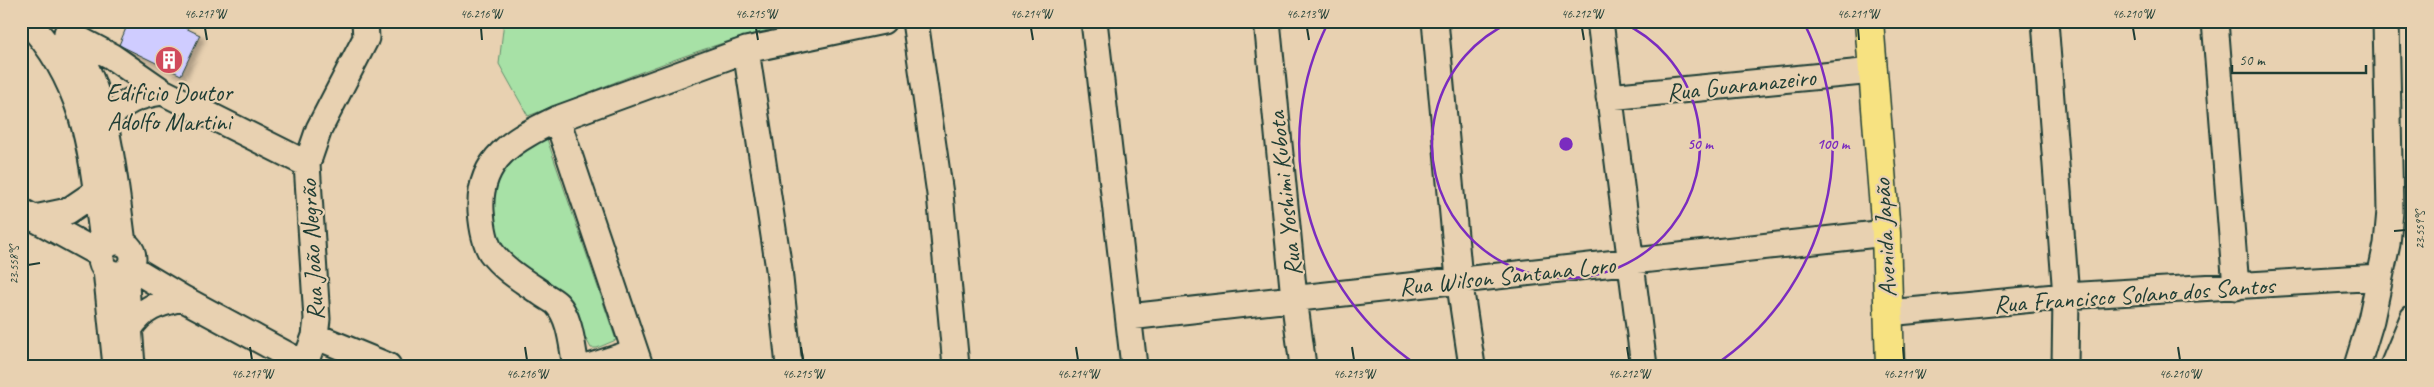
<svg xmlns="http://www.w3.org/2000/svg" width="2434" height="387" font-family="Caveat,sans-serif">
  <defs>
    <filter id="shadow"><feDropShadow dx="4.5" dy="4.5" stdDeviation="2.5" flood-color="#0004"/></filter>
  </defs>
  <rect width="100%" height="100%" fill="#e8d1b1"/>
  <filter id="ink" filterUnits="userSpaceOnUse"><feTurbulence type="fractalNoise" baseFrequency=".02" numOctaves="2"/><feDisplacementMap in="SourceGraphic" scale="10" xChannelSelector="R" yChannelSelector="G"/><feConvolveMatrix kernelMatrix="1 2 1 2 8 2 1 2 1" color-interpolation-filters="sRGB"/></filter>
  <g filter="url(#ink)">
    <path fill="#a7e1a6" stroke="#638f6d" d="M504,21H807C711,40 619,82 528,116L499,64Z
      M547,139L616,340L597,348H591L566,302L504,258L488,212L502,157Z"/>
    <path fill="#cfccff" stroke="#1f3d34" filter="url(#shadow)" d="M129,21H171L200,35L181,75L119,45Z"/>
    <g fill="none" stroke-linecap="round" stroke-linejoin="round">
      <defs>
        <path id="minor" d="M27,21C90,87 92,163 104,248
          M915,21L940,194L956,366
          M1094,21L1134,366
          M1267,21L1294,298L1303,366
          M1435,21L1459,279L1472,366
          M1600,21L1644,366
          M2045,21L2066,296L2065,366
          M2215,21L2236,287
          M67,33L111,56L163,92L307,164
          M67,33C109,96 113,170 123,243
          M746,50L779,269L789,366
          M1609,97L1873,71
          M557,119L640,366
          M105,122C124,101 136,96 163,92
          M21,211L101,255
          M35,218L68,211L96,192
          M101 258a16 16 0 1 1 32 0a16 16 0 1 1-32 0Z
          M130,267L182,298L304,364
          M106,270L116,366
          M125,272L132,366
          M1888,313L2066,296L2380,277
          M1129,317L1886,233
          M130,328C144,307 158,304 182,298
          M315,336L388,366
          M304,366L315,336L317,319L307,164L319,129L366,38L365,21
          M576,366C572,347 571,319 557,304C553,300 546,297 541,293C525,282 503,269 491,252C484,241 482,224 481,211C478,158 515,139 557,119L746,50L883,21
          M592,366L635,352
          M2357,366L2371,320L2387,244L2390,211L2386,21
          M2393,366L2413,318"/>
        <path id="major" d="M1869,21L1886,233L1890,366"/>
      </defs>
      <use href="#minor" stroke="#1f3d34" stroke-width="29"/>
      <use href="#major" stroke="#1f3d34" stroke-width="31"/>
      <use href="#minor" stroke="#e8d1b1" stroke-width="25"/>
      <use href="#major" stroke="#f7e281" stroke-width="28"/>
    </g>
  </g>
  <path fill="none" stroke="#1f3d34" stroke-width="2" d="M205,28L207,40M481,28L482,40M756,28L758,40M1031,28L1033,40M1307,28L1309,40M1582,28L1584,40M1858,28L1859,40M2133,28L2135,40M2394,231L2406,230M28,265L40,263M250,347L252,360M525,347L527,360M801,347L803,360M1076,347L1078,360M1352,347L1354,360M1627,347L1629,360M1903,347L1904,360M2178,347L2180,360"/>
  <g fill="none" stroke="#7b2cbf" stroke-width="2.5">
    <path d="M1621 22A134 134 0 1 1 1511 22"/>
    <path d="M1417 365A267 267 0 0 1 1328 23M1804 23A267 267 0 0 1 1715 365"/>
  </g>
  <defs>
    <symbol id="building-disc" viewBox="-11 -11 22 22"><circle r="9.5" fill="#d1495b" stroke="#e8d1b1"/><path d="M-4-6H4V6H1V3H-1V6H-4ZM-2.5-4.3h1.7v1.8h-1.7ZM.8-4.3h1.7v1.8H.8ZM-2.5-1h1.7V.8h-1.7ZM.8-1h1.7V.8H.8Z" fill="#fff"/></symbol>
  </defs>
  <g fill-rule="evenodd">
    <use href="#building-disc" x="153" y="44" width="32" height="32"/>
  </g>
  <g text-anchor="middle" stroke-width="4.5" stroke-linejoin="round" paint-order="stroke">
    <g font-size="25" fill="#1f3d34" stroke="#e8d1b1">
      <text transform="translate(1741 84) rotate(-6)" y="9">Rua Guaranazeiro</text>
      <text transform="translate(1284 194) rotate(-96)" y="9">Rua Yoshimi Kubota</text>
      <text transform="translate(1884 238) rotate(-93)" y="9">Avenida Japão</text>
      <text transform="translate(311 250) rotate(-93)" y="9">Rua João Negrão</text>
      <text transform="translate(1507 275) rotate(-6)" y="9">Rua Wilson Santana Loro</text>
      <text transform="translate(2134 294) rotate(-4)" y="9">Rua Francisco Solano dos Santos</text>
    </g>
    <g font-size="25" fill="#1f3d34" stroke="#e8d1b1">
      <text x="169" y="101">Edificio Doutor<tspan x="169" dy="29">Adolfo Martini</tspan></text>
    </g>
  </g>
  <circle cx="1566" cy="144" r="8" fill="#7b2cbf" stroke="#e8d1b1" stroke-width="2.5"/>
  <g font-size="15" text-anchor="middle" font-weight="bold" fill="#7b2cbf" stroke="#e8d1b1" stroke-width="4.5" stroke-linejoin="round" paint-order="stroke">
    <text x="1700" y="149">50 m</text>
    <text x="1833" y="149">100 m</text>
  </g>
  <rect width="2434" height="387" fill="none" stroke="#e8d1b1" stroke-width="55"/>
  <path d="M2232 65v8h134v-8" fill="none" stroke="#1f3d34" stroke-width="2.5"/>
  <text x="2239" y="65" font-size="15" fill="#1f3d34" stroke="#e8d1b1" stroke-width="4" paint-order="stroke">50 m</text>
  <rect x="28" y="28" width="2378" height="332" fill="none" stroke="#1f3d34" stroke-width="2"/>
  <g font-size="12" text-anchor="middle" fill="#1f3d34">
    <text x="205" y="18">46.217°W</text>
    <text x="481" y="18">46.216°W</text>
    <text x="756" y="18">46.215°W</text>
    <text x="1031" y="18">46.214°W</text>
    <text x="1307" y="18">46.213°W</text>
    <text x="1582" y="18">46.212°W</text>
    <text x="1858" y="18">46.211°W</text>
    <text x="2133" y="18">46.210°W</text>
    <text transform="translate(2420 230) rotate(-90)" y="4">23.559°S</text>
    <text transform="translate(14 265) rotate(-90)" y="4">23.558°S</text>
    <text x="252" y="378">46.217°W</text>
    <text x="527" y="378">46.216°W</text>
    <text x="803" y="378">46.215°W</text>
    <text x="1078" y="378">46.214°W</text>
    <text x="1354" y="378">46.213°W</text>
    <text x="1629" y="378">46.212°W</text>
    <text x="1904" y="378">46.211°W</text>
    <text x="2180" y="378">46.210°W</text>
  </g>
</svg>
